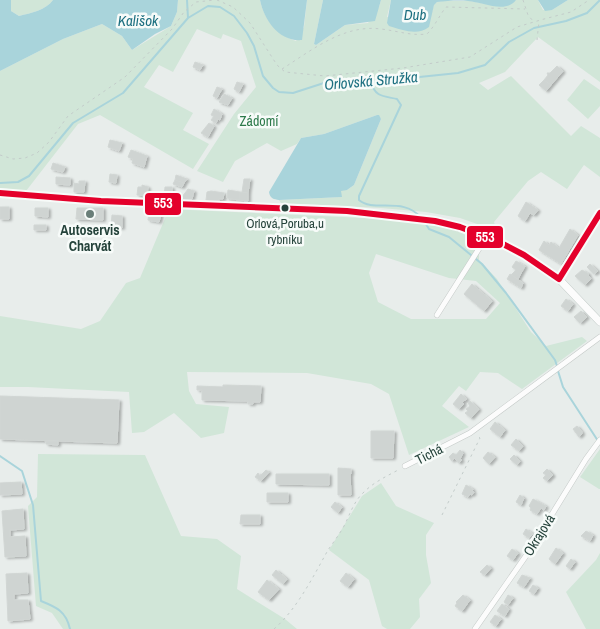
<svg xmlns="http://www.w3.org/2000/svg" width="600" height="629" font-family="'Archivo Narrow',sans-serif">
  <defs>
    <filter id="shadow"><feDropShadow dx="2.5" dy="1.5" stdDeviation="1" flood-color="#0004"/></filter>
  </defs>
  <rect width="100%" height="100%" fill="#e8edeb"/>
  <path fill="#d1e6d8" fill-rule="evenodd" d="M11,0H53C46,10 31,13 19,16L11,11Z
    M178,0H260C264,19 277,35 296,41L304,27L307,0H323L314,44L316,45L345,25L368,23L379,7L381,0H391L387,17L432,12L434,4L437,2L443,1H470L496,6L516,0H538L543,10H552L568,0H600V82L538,37L505,72L479,83L488,90L511,76L571,136L581,126L600,138V177L584,165L567,189L541,172L528,181L494,222L497,231L460,218L426,212L381,208L281,203L279,200L341,197V190H347L354,185L381,119L377,115L324,134L301,138L297,144L281,151L267,143L235,161L223,182L197,171L234,114L256,87L241,41L223,34L221,39L197,29L173,72L159,65L144,87L193,113L183,130L209,144L193,169L100,115L78,124L26,191L0,188V71L63,39L102,24L122,36L132,50L171,26L177,12Z
    M584,79L600,90V106L588,119L567,100Z
    M169,209L388,219L440,225L479,236V260L497,279L531,332L546,346L582,337L587,341L522,389L498,373L480,372L466,391L459,386L442,406L469,427L409,455L389,394L371,384L307,373L187,372L189,391L196,404L229,407L224,433L201,438L174,413L144,432L132,433L129,392L28,387H0V316L81,329L100,321L126,283L140,278ZM376,254L449,278L476,281L500,303L486,319H411L378,302L369,273Z
    M600,449V489H599L580,477Z
    M38,454L145,455L181,536L217,539L241,556L237,589L285,619L297,629H63L52,613L36,606L28,506L37,497Z
    M381,483L396,506L434,523L426,535V555L431,583L419,599L420,617L410,629H387L382,626L369,580L329,550L362,496Z
    M600,553V629H586L566,592L596,560Z"/>
  <path fill="#a9d4db" d="M0,0H11V11L19,16C31,13 46,10 53,0H178L177,12L171,26L155,34L132,50L122,36L102,24L63,39L0,71Z
    M260,0H307L302,40C279,42 264,20 260,0Z
    M323,0H381L375,21L345,25L316,45L314,44Z
    M391,0H516C506,14 482,2 468,1C458,0 447,1 437,2L434,5L429,27C417,36 403,30 389,26L387,23Z
    M538,0H568L552,10L545,11Z
    M377,115H379L381,119L354,185L347,190L341,191L342,197L279,200C274,199 270,199 269,192L301,138L324,134Z"/>
  <g fill="none" stroke-linecap="round" stroke-linejoin="round">
    <path stroke="#a9d4db" stroke-width="2" d="M187,0L188,18
      M371,82C375,97 383,96 397,99L401,105L359,196V200C374,213 404,196 421,218
      M0,183L18,182L29,176L73,123L123,93L188,18L208,6L220,7L234,16L247,33L254,46L263,76L273,88L279,92L293,93L327,82H371L458,73L485,65L509,42L534,28L566,21L587,13L600,0
      M424,221L429,229L449,237L482,264L506,293L555,360L557,366
      M558,371L563,387L600,444
      M0,456L22,471L33,505L41,601C56,607 66,611 70,629"/>
  </g>
  <path fill="#cfd4d2" stroke="#d1d6d4" filter="url(#shadow)" d="M195,62L203,65L200,70L193,67Z
    M557,66L563,71L551,85L544,80L548,75L547,73H550Z
    M544,80L551,85L546,91L539,85Z
    M237,82L243,84L239,92L234,89Z
    M217,87L222,89L217,98L213,96Z
    M224,94L232,98L228,105L219,102Z
    M214,109L222,114L220,120L218,119L216,123L211,120L214,116L211,115Z
    M209,123L214,126L208,137L201,133Z
    M110,140L122,143L119,151L108,147Z
    M131,150L147,156L144,167L132,163L133,159L128,157Z
    M53,163L65,167L63,172L51,169Z
    M110,174L117,175L116,183L109,182Z
    M176,175L187,179L184,183L175,180Z
    M56,177L70,178V185L56,184Z
    M244,179H250L248,193L242,192Z
    M175,180L184,183L182,187L173,184Z
    M79,181H85L84,192H74V183L79,184Z
    M142,185L148,187L147,196L137,195L138,187H142Z
    M165,187H172V198L164,197Z
    M188,189L194,191L192,199H183L182,197Z
    M228,190L240,192L239,200L227,198Z
    M211,191L224,193L223,199H219V201L206,200L207,192Z
    M240,192L248,193V201L239,200Z
    M526,202L538,210L534,215L530,213L525,221L518,216Z
    M0,207H9V219H0Z
    M35,208H48V217L35,216Z
    M77,208H103V220L76,219Z
    M149,212L161,214L159,222L148,220Z
    M112,215L122,216V228L118,227V225H111Z
    M34,225H46V230H34Z
    M570,229L578,235L561,264L539,250L544,241L549,245L551,242L559,248Z
    M516,261L525,266L518,279L511,275L516,270L512,267Z
    M590,264L598,271L594,274L587,267Z
    M582,270L589,274L588,275L591,279L585,285L575,276Z
    M510,274L523,283L521,288L507,279Z
    M472,284L492,301L484,311L464,294Z
    M566,299L573,304L568,311L561,306Z
    M581,311L587,317L580,323L574,317Z
    M223,385L261,386L260,402H253V404H248V401L202,400V390H197V386L223,387Z
    M461,394L467,399L462,402L464,404L459,409L453,404Z
    M0,396L119,400L117,443L0,439Z
    M470,401L479,409L471,418L465,413L468,411L466,409L470,406L468,403Z
    M495,422L505,430L500,437L490,429Z
    M577,426L582,432V434L579,437L573,429Z
    M371,431H394L393,458H371Z
    M516,439L523,446L519,451L511,445Z
    M46,441H58V445L46,444Z
    M460,450L463,453L460,459L462,460L459,463L454,458L452,461L449,457L453,453L456,455Z
    M488,452L495,457L489,464L483,458Z
    M514,455L520,461L517,465L510,459Z
    M338,468L351,469V474H350L351,495H338Z
    M547,469L553,475L547,481L543,478L546,475L543,473Z
    M266,470L269,472L261,481L255,477L258,473L260,476Z
    M276,474H329V485L276,484Z
    M21,482L22,494L0,495V483Z
    M466,485L473,489L472,491L474,492L472,495L470,494L468,497L462,494Z
    M267,493H288V502H267Z
    M520,495L524,498L521,505L516,502Z
    M533,499L546,506L544,510L541,508L537,514L530,510L531,508L529,506Z
    M335,502L342,507L338,513L331,507Z
    M23,509L24,529L10,530V537L25,536L26,556L5,557L2,511Z
    M241,515H260V524H240Z
    M526,529L533,534L529,538L523,534Z
    M586,531L593,535L590,541L581,536Z
    M556,548L563,553L555,564L549,559Z
    M512,549L518,553L513,560L507,556Z
    M571,559L575,562L570,569L566,566Z
    M487,565L491,568L485,575L480,572Z
    M276,570L287,579L283,584L272,575Z
    M27,573L28,593L14,594V600H28L30,619L8,621L6,574Z
    M346,573L354,579L348,587L340,581Z
    M522,575L530,578L524,587L517,583Z
    M267,580L279,589L269,600L258,592Z
    M533,585L538,588L534,594L529,591Z
    M463,595L470,600L462,611L455,606L457,603L456,602Z
    M508,595L513,598L508,605L504,602Z
    M502,604L509,609L505,616L497,611Z
    M495,615L501,619L496,626L490,622Z"/>
  <g fill="none" stroke-linecap="round" stroke-linejoin="round">
    <defs>
      <path id="street" d="M437,315L487,236
        M405,466L470,433L600,337
        M475,629L530,550L586,459L600,440"/>
      <path id="secondary" d="M0,193L101,201L347,211L435,221L482,234L524,255L559,279L600,322
        M559,279L600,213"/>
    </defs>
    <use href="#street" stroke="#c5cac8" stroke-width="6"/>
    <use href="#secondary" stroke="#c3cbc8" stroke-width="8"/>
    <path stroke="#c3ccca" stroke-width="1" stroke-dasharray="2.5 4" stroke-linecap="butt" d="M217,0L233,7L250,23L277,65L285,72L325,76L403,68L470,57L517,27L544,19L571,12L589,0
      M523,0L528,15L533,21
      M537,40L539,21
      M282,69C312,50 344,24 381,29C398,31 411,36 427,34C435,26 439,16 446,7L525,9
      M0,155L13,159L25,158L37,153L49,142L68,116L125,77L172,29L184,12L196,2L215,0
      M442,515L480,438L477,435
      M274,629C297,609 313,577 328,550C333,543 338,536 343,528C350,515 353,502 364,492C374,482 387,476 400,469"/>
    <use href="#street" stroke="#fcfcfc" stroke-width="5"/>
    <use href="#secondary" stroke="#fcfcfc" stroke-width="7"/>
    <defs>
      <path id="bus-1" d="M0,193L101,201L347,211L435,221L460,227L499,242L524,255L559,279L600,213"/>
    </defs>
    <use href="#bus-1" stroke="#f7fbf9" stroke-width="10"/>
    <use href="#bus-1" stroke="#e4002b" stroke-width="6"/>
  </g>
  <circle fill="#24423a" stroke="#f7fbf9" stroke-width="2" cx="285" cy="208" r="4.5"/>
  <circle fill="#697e78" stroke="#f7fbf9" stroke-width="2" cx="90" cy="214" r="5"/>
  <g text-anchor="middle" stroke-width="5" stroke-linejoin="round" paint-order="stroke">
    <g font-size="13" fill="#24423a" stroke="#f7fbf9">
      <text x="285" y="228">Orlová,Poruba,u<tspan x="285" dy="16">rybníku</tspan></text>
    </g>
    <g font-size="14" fill="#2d7a4b" stroke="#f7fbf9">
      <text x="259" y="126">Zádomí</text>
    </g>
    <g font-size="14" font-weight="bold" fill="#24423a" stroke="#f7fbf9">
      <text x="90" y="235">Autoservis<tspan x="90" dy="16">Charvát</tspan></text>
    </g>
    <g font-size="14" fill="#24423a" stroke="#f7fbf9">
      <text transform="translate(429 454) rotate(-27)" y="5">Tichá</text>
      <text transform="translate(539 535) rotate(-58)" y="5">Okrajová</text>
    </g>
    <g font-size="15" font-style="italic" fill="#1c6f80" stroke="#f7fbf9">
      <text x="415" y="20">Dub</text>
      <text x="138" y="26">Kališok</text>
      <text transform="translate(371 81) rotate(-5)" y="5">Orlovská Stružka</text>
    </g>
  </g>
  <g stroke="#f7fbf9" stroke-width="2">
    <rect x="144" y="192" width="38" height="24" rx="5" fill="#e4002b"/>
    <rect x="466" y="225" width="38" height="24" rx="5" fill="#e4002b"/>
  </g>
  <g font-size="14" text-anchor="middle" font-weight="bold" fill="#fff">
    <text x="163" y="208">553</text>
    <text x="485" y="242">553</text>
  </g>
</svg>
